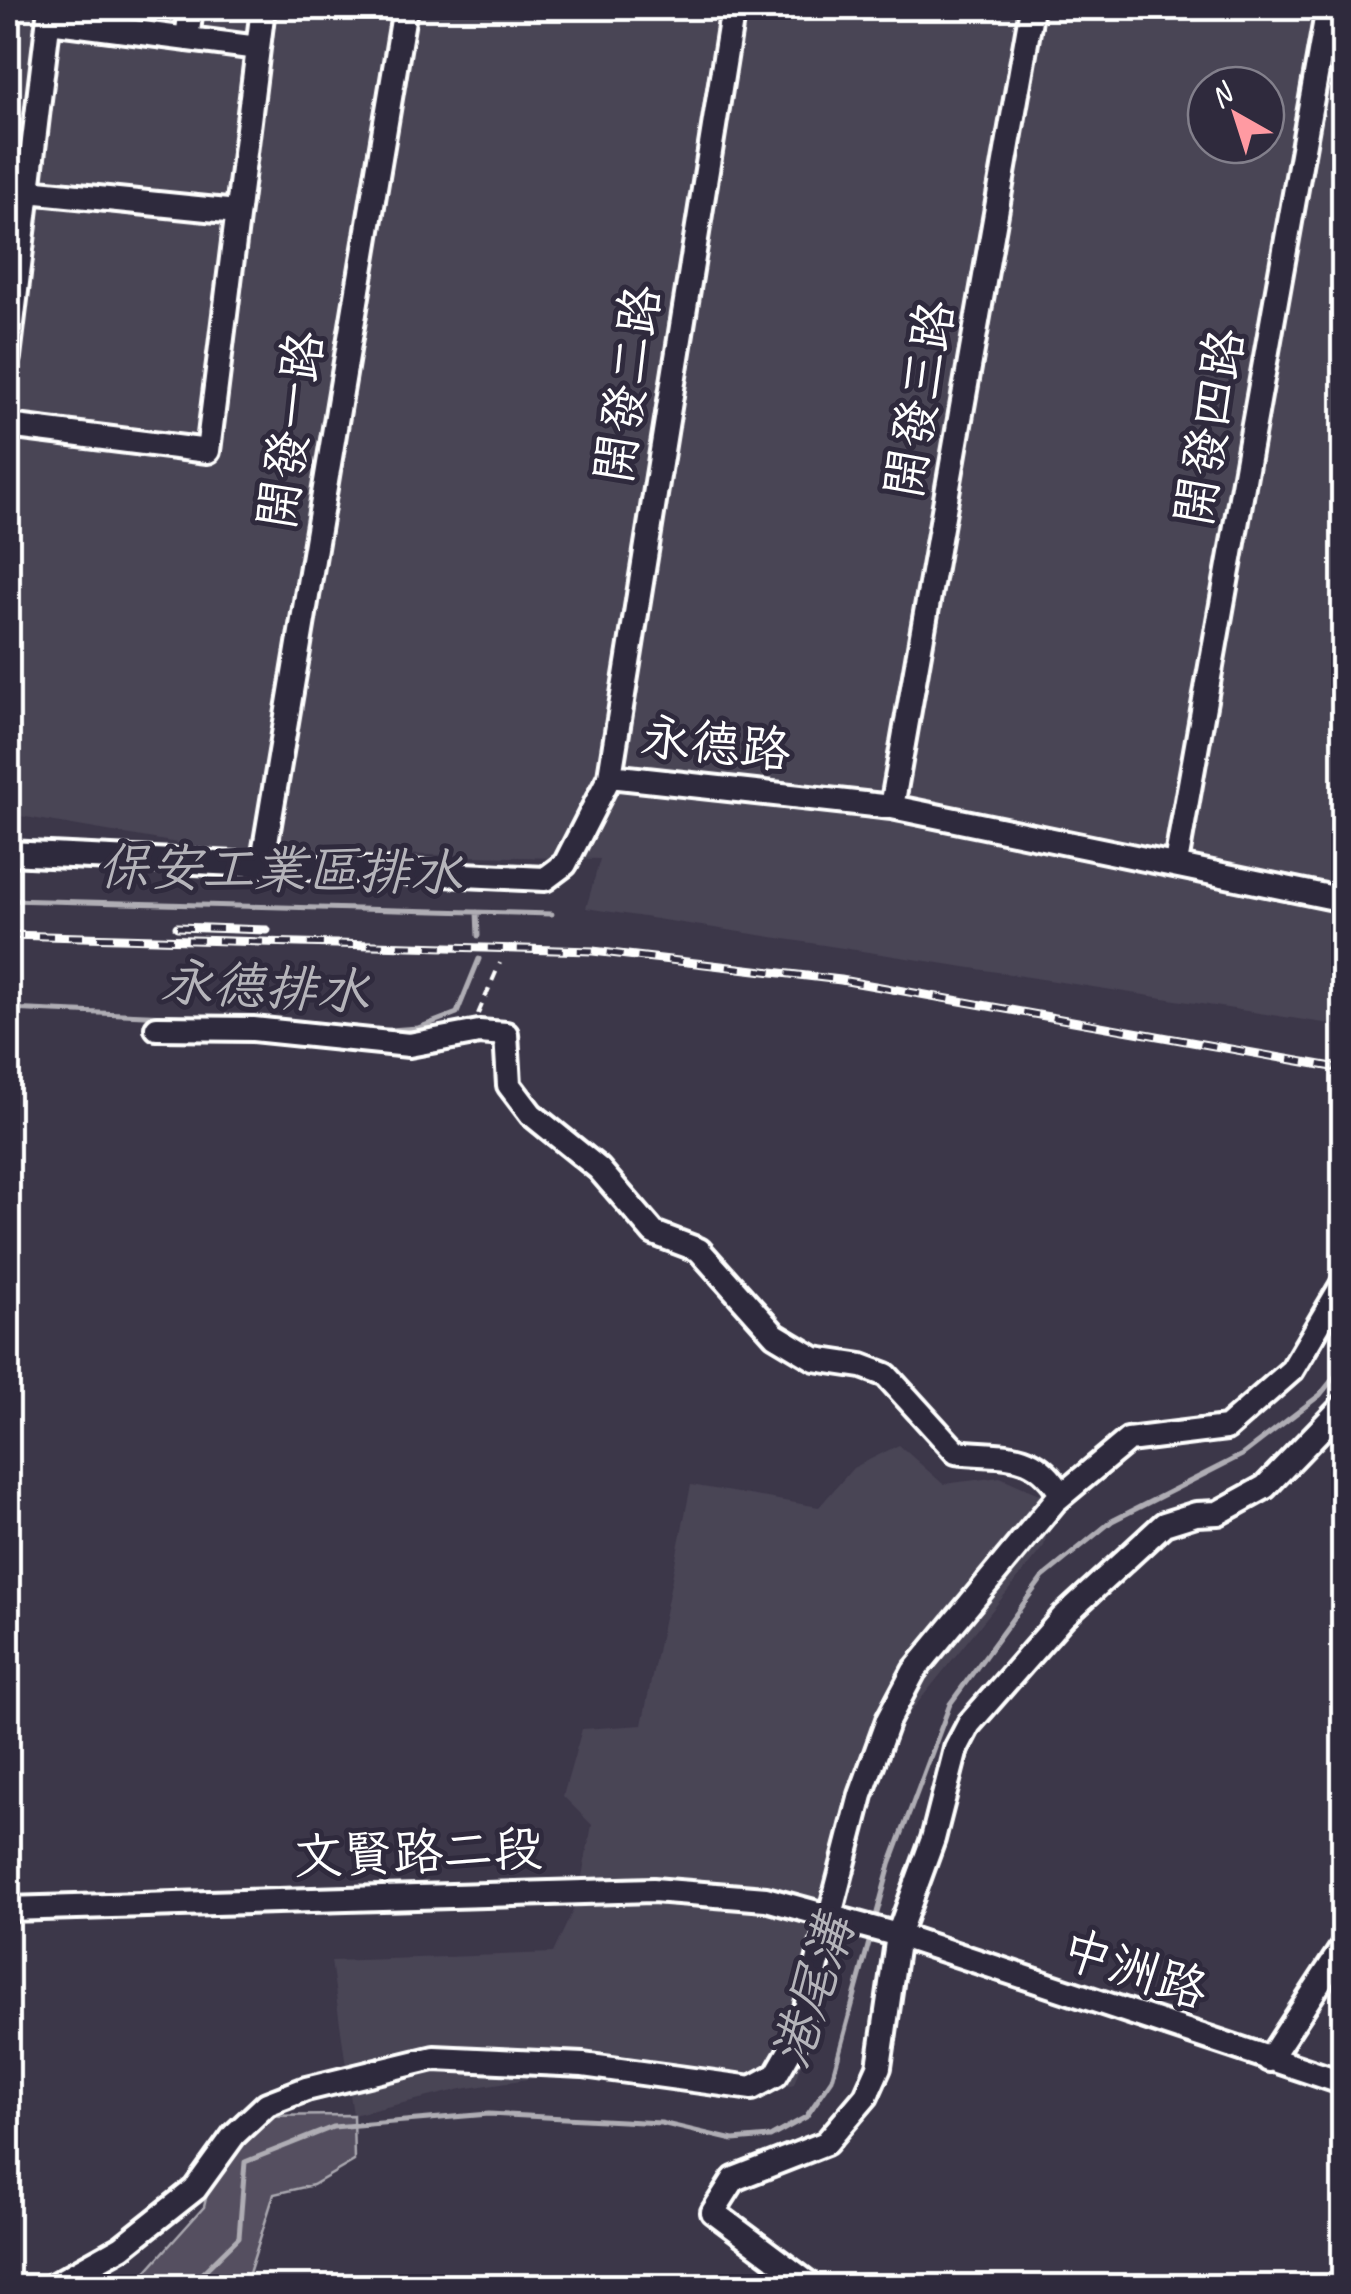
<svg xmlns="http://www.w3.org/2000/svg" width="1351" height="2294" font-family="Caveat,'LXGW WenKai TC',sans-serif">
  <rect width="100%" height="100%" fill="#3c3749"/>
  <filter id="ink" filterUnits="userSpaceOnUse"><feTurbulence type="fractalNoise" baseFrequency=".01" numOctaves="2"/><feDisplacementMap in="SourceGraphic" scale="20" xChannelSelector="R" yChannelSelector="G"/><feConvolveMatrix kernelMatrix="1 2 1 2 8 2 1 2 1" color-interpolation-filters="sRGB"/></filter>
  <g filter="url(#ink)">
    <path fill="#494455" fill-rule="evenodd" d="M8,8H1343V1026L586,908L600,859L218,850L8,814ZM1206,85H1266V145H1206Z
      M899,1445L943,1484L1000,1477L1055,1501L1044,1546L891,1736L845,1899L823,2000L794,2084L736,2101L647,2080L548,2076L462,2089L353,2115L331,1961L553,1953L577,1902L592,1825L563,1796L582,1729L642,1725L691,1485L819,1507L853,1468Z"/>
    <path fill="#555060" stroke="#aaa8b0" stroke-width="2.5" d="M353,2115L354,2161L313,2185L274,2194L245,2286H133L204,2207L221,2134L247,2116Z"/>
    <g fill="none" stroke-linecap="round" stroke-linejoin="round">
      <path stroke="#afadb4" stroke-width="5" d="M8,900L552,914
        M477,912L478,936
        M8,1009L191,1017
        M377,1031L418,1028L457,1013L479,959
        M875,1920L890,1865L950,1704L1043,1577L1112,1521L1242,1455L1320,1395L1344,1365
        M189,2286L239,2237L245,2162L333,2127L489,2114L661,2123L733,2140L770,2137L806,2117L832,2079L871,1935"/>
      <defs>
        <path id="minor" d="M49,21L258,48
          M187,39L191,8
          M8,189L237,212
          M8,357L50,8
          M8,426L208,451L263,8
          M610,776L733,8
          M892,807L1032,8
          M8,853L545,879L565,864L610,776L892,807L1344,900
          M1176,863L1328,8
          M262,866L405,8
          M157,1028L253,1029L409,1045L479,1032L506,1034L509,1085L531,1114L599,1169L654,1233L699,1250L775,1335L815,1359L862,1366L886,1375L956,1452C1006,1458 1033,1447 1062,1495
          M8,1909L653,1890L766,1899L898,1935L1344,2083
          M1269,2060L1344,1945
          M52,2286L122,2247L195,2189L234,2135L267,2104L306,2089L434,2058L583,2065L752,2088L776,2075L799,2035L861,1795L888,1720L914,1671L1055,1501L1128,1440L1226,1428L1292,1370L1344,1282
          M812,2286L713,2212L734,2179L826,2143L866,2096L879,2067L898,1935L933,1839L956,1749L969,1724L1063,1617L1164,1524L1196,1514L1218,1513L1265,1487L1344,1405"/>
      </defs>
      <use href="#minor" stroke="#fff" stroke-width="30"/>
      <path stroke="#fff" stroke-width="4" stroke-dasharray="10 8" stroke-linecap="butt" d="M478,1014L500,963"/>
      <use href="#minor" stroke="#2f2a3d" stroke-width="22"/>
      <defs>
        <path id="rail" d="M177,927L267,930
          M8,935L593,951L841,980L1344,1069"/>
      </defs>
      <use href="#rail" stroke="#fff" stroke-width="9"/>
      <use href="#rail" stroke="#2f2a3d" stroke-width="5" stroke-dasharray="15" stroke-linecap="butt"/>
    </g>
  </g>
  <g text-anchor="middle" stroke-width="10" stroke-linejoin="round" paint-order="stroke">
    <g font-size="50" fill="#fff" stroke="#2f2a3d">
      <text transform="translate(626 384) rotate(-81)" y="18">開發二路</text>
      <text transform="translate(918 399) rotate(-80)" y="18">開發三路</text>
      <text transform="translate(1208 427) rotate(-80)" y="18">開發四路</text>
      <text transform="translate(289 430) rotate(-81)" y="18">開發一路</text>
      <text transform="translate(716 742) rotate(6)" y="18">永德路</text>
      <text transform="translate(418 1851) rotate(-2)" y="18">文賢路二段</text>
      <text transform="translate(1135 1968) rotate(18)" y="18">中洲路</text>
    </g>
    <g font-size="52" font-style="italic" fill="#b5b4ba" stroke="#2f2a3d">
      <text transform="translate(280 869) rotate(1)" y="18">保安工業區排水</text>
      <text transform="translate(265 986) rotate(3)" y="18">永德排水</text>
      <text transform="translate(812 1991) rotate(-72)" y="18">港尾溝</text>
    </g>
  </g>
  <rect width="1351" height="2294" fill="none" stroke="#2f2a3d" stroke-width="40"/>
  <rect x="20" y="20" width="1311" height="2254" fill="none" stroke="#fff" stroke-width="4" filter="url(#ink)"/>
  <g transform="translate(1236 115) rotate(321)"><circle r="48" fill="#2f2a3d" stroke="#827f8b" stroke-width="2.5"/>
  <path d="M0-8L18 38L0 25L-18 38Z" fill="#ff9aa2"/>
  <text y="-15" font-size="28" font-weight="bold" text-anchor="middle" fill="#ffffff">N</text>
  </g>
</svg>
